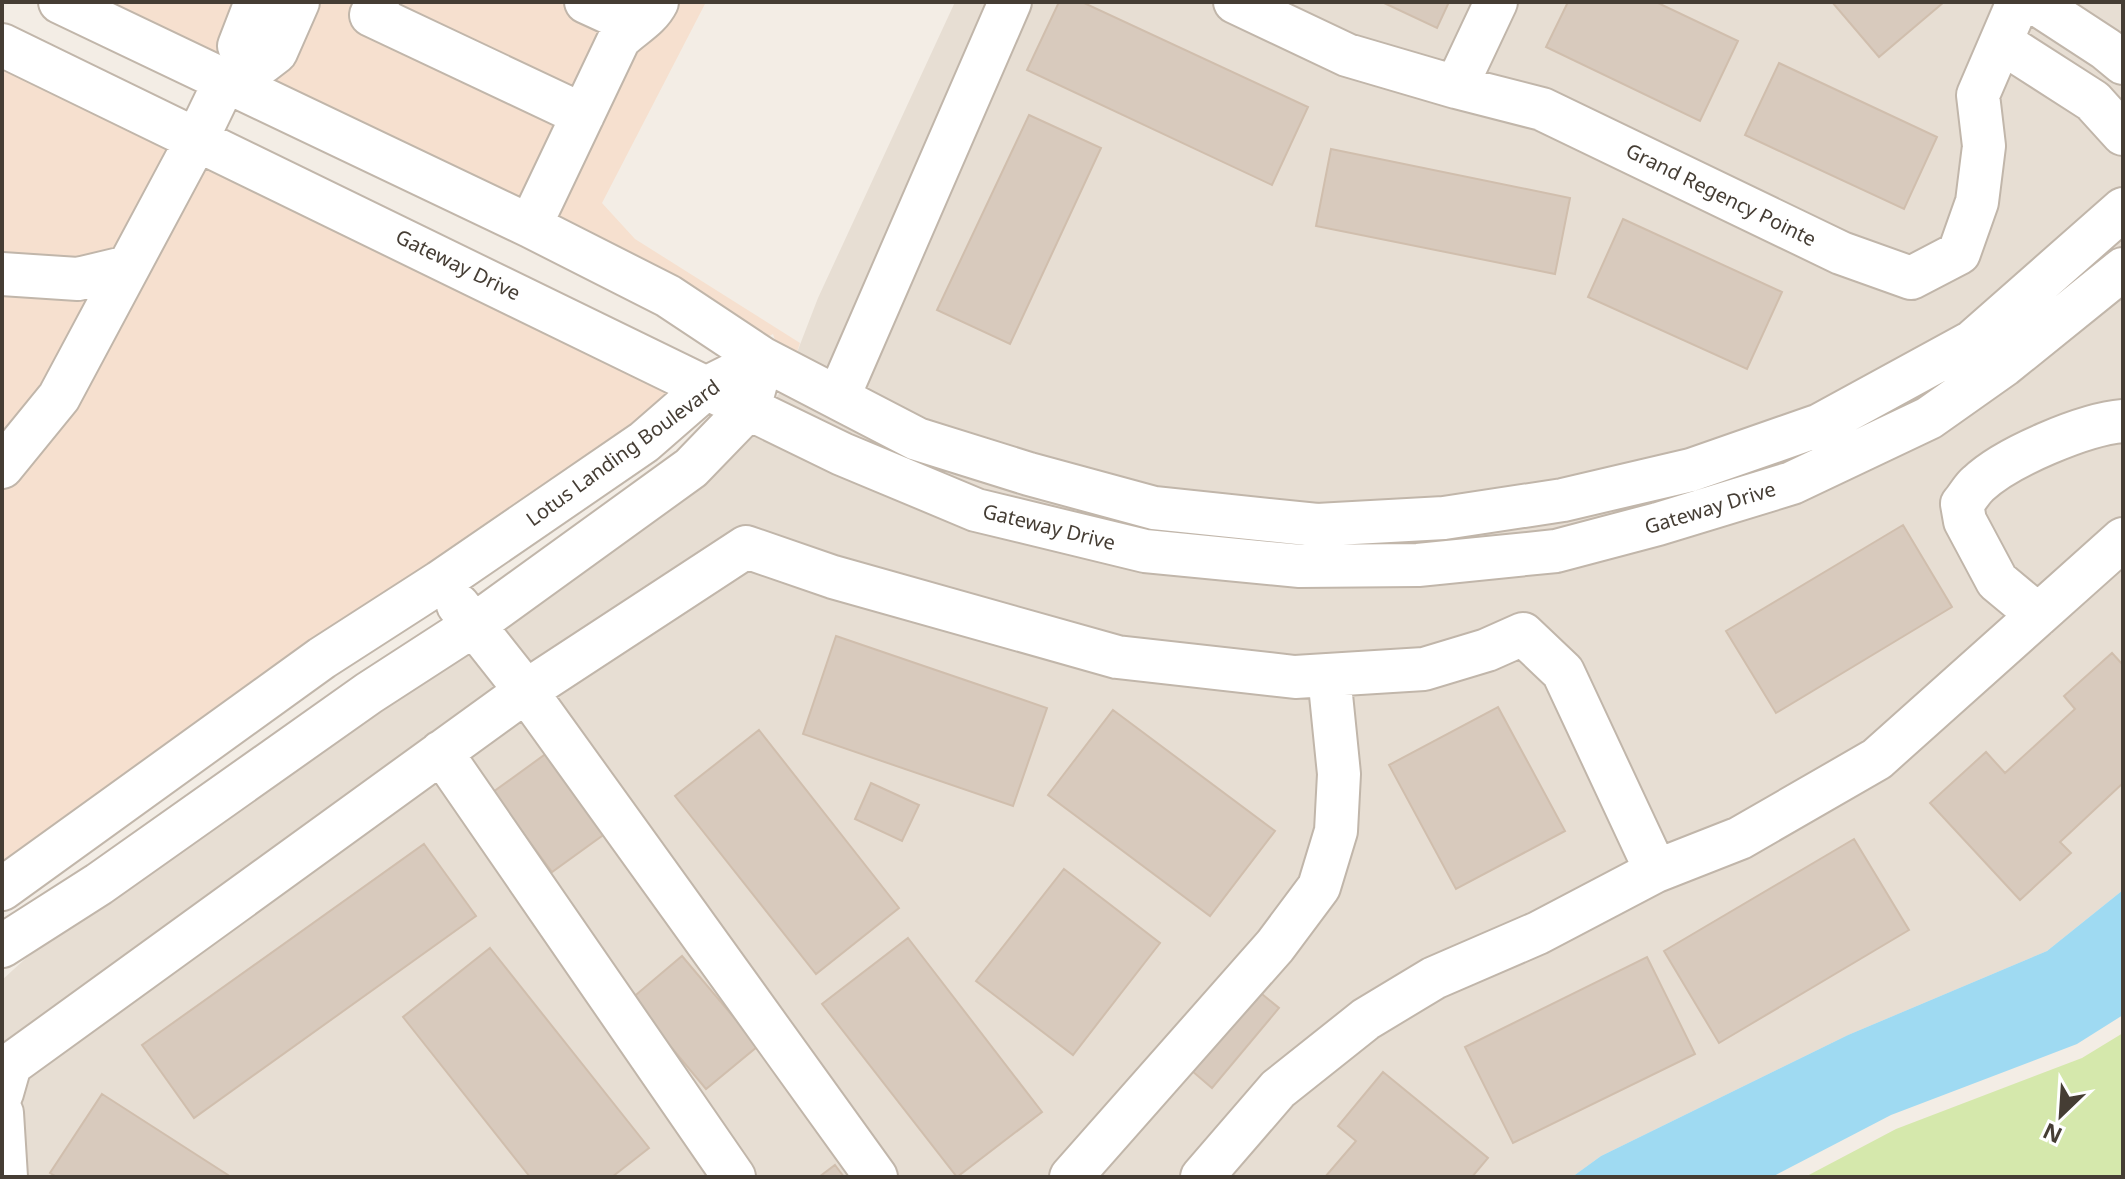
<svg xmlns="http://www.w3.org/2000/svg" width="2125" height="1179" font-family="'Noto Sans',sans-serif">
  <rect width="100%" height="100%" fill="#f3ede5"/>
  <path fill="#e7ded3" d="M955,2H2123V186L1963,327L1815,407L1688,452L1561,482L1444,499L1319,506L1158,489L1035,456L924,421L796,355L818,298Z
    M2123,232V248L1995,349L1921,402L1788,466L1555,533L1418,546L1302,548L1149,532L983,491L850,436L774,399L782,391L1149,526L1695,488Z
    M2123,293V890L2047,951L1848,1035L1601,1156L1572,1177H2V980L25,959L85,914L377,709L500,628L751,431L1140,569L1661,543Z"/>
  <path fill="#f6e0cf" d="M107,2H706L602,203L635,239L800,343L796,355L784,348V345L776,343L773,334L766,338Z
    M2,67L674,394L635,427L2,868Z"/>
  <path fill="#d5e8ac" d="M2123,1033V1177H1805L1896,1129L2082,1058Z"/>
  <path fill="#9fdaf2" d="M2123,890V1015L2077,1044L1891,1115L1772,1177H1572L1601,1156L1848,1035L2047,951Z"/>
  <path fill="#d8cabd" stroke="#d0bead" stroke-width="2" d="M1059,2H1082L1308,107L1272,185L1027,70Z
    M1382,2H1449L1437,28Z
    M1568,2H1656L1738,41L1700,121L1546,47Z
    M1832,2H1944L1879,57Z
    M1779,63L1937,137L1904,209L1745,135Z
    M1029,115L1101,148L1010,344L937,310Z
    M1331,149L1570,198L1555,274L1316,226Z
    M1623,219L1782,292L1747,369L1588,297Z
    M1903,525L1952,607L1776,713L1726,631Z
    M836,636L1047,708L1013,806L803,734Z
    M2112,653L2123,665V783L2060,842L2071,853L2020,900L1930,803L1986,752L2005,773L2075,709L2064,696Z
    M1498,707L1565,831L1456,889L1389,765Z
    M1113,710L1275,831L1210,916L1048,795Z
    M759,730L899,908L816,974L675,796Z
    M547,753L606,833L552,872L493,792Z
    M871,783L919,805L902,841L855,819Z
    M1854,839L1909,930L1719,1043L1664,951Z
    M424,844L476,916L194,1118L142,1045Z
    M1064,869L1160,943L1073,1055L976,981Z
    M908,938L1042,1112L957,1177L822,1004Z
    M490,948L649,1148L612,1177H530L403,1017Z
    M682,956L758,1046L706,1089L631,999Z
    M1647,957L1695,1054L1513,1143L1465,1047Z
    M1251,985L1279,1008L1212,1088L1185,1065Z
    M1383,1072L1488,1158L1472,1177H1325L1356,1141L1338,1126Z
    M102,1094L231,1177H57L50,1173Z
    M835,1165L844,1177H819Z"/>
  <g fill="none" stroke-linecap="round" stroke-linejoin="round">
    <defs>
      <path id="minor" d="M60,2L530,226L668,296L763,359L917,439L1029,474L1154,508L1317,525L1444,518L1563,500L1691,470L1820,425L1972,342L2123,209
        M256,2L239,46C244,57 251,61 263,62L276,52L298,2
        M378,2L371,15L583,115
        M586,2L634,24
        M1235,2L1347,55L1456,87L1542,109L1841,253L1911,278L1959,253L1977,202L1984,146L1978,95L2018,2
        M2034,2L2106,49L2123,63
        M2001,42L2093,101L2123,134
        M2,45L842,454L976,510L1145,551L1300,566L1418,565L1556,551L1658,524L1792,483L1929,418L2004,365L2123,269
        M1456,87L1496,2
        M530,226L619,39C632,26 649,18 657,2
        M2,274L78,279L128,267
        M838,398L1010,2
        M2,467L59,397L197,139L225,81L248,64
        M458,605L526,691L876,1177
        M2038,615L1997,581L1965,521L1962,504C1968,497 1972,489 1978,484C2006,457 2085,424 2123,421
        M441,752L734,1177
        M2,889L322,658L440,582L644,442L706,388L730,376
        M2,946L99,884L369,693L474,625L691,468L749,408L756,383
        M2,1093L10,1065L526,691L746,547L833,577L1117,657L1295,677L1424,669L1487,650L1523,634L1563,672L1656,871
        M2,1113L6,1177
        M1071,1177L1275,946L1319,887L1336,831L1339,774L1329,675
        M1202,1177L1278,1089L1366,1019L1434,978L1538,933L1656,871L1740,838L1877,759L2123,539"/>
    </defs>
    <use href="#minor" stroke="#c1b6aa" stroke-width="46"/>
    <use href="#minor" stroke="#fff" stroke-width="42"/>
  </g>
  <g text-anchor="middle" stroke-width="7" stroke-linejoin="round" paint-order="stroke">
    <g font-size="20" fill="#453d34" stroke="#fff">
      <text transform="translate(1721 195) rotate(26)" y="7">Grand Regency Pointe</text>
      <text transform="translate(458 265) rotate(26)" y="7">Gateway Drive</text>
      <text transform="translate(623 453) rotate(-36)" y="7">Lotus Landing Boulevard</text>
      <text transform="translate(1710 508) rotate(-17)" y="7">Gateway Drive</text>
      <text transform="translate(1049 527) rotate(14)" y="7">Gateway Drive</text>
    </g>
  </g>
  <rect width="2125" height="1179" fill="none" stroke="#453d34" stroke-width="8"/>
  <g transform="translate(2061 1115) rotate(205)" stroke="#ffffff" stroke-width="6" paint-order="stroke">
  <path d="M0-6L14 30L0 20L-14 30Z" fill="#453d34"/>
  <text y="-12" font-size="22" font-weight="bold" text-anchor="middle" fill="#453d34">N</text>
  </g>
</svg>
